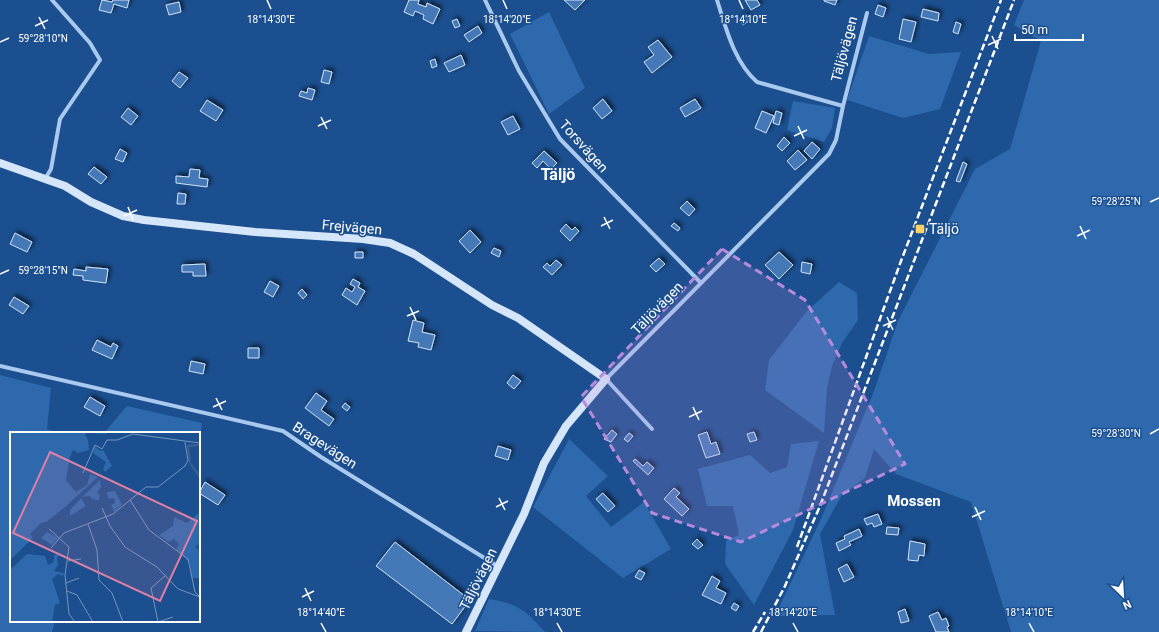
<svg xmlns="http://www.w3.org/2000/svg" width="1159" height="632" font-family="Roboto,sans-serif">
  <defs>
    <filter id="shadow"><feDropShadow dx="2.5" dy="-2.5" stdDeviation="2" flood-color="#0009"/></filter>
  </defs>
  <rect width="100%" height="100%" fill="#1b4f8f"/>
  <path fill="#2e69ad" d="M1024,0H1159V632H1011L971,502L896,474L874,449L865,478L842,495L820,534L835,615L775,616L821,519L874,391L898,321L975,169L1010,149L1041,41L1014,25Z
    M549,12L585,88L549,114L510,34Z
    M869,36L929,54L961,52L940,109L903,118L847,100Z
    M793,101L835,108L832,128L824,142L787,130Z
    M839,282L857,293L858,320L842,343L832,366L827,388L824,433L765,390L769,360L807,311Z
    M0,375L51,388L47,429L57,433H11V621H55L52,632H0Z
    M127,406L202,423L200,439L199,440V433H104Z
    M569,439L608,476L586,496L611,527L644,502L671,549L623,578L533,507Z
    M819,441L793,530L754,605L725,564L726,541L739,535L733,506H707L698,469L750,455L770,473L787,467L791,444Z
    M489,599C519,604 525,610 545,632L475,631Z"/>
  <path fill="#4478b7" stroke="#cfe3fa" filter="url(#shadow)" d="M102,0L112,2L113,0H129L127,8L114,4L111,13L99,10Z
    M409,0H419L418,4L426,7L427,3L440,9L433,24L423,19L424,15L415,11L413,16L404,12Z
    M564,0H585L575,10Z
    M745,0H757L760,5L751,10Z
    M824,0H837L835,5L824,1Z
    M179,2L181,12L169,15L166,5Z
    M878,5L886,8L883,17L875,14Z
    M923,9L939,13L938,21L921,17Z
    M746,14L750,20L743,25L739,19Z
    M457,19L460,26L455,28L452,21Z
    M903,19L916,22L911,42L899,39Z
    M956,22L961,24L958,34L953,32Z
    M478,26L482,33L469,42L464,35Z
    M658,40L672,57L652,73L644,62L654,55L648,47Z
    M461,55L465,65L449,72L444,63Z
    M435,59L437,66L432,68L430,61Z
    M324,70L332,72L329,84L321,82Z
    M179,72L188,78L180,88L172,81Z
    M308,88L315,90L312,100L299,96L301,91L307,93Z
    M603,99L612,111L602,119L593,108Z
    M695,99L701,108L685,117L680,108Z
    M207,100L223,110L216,121L200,111Z
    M128,108L138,116L131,125L121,117Z
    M762,111L774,116L766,133L755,128Z
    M776,111L782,113L779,125L773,123Z
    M513,116L520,129L508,135L501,122Z
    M784,137L790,143L782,151L777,146Z
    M812,142L820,149L812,159L804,151Z
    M120,149L127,153L123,162L115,159Z
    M798,150L807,160L795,170L787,161Z
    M544,151L557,163L551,169L543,161L537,168L532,163Z
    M963,162L967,164L960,182L956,181Z
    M94,167L107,177L101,184L88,174Z
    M190,169L200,170L199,178L208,179L207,187L176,183V176L189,177Z
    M178,193L186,194L185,204H177Z
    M687,201L695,209L689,216L680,208Z
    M674,223L680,228L678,231L671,226Z
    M566,224L572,230L575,227L579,231L570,241L560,231Z
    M470,230L481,242L470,253L459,241Z
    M15,233L32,242L27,252L10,244Z
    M494,248L501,251L499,257L491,253Z
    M355,252H363V258H355Z
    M779,252L793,265L779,279L765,265Z
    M659,258L665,264L656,272L650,266Z
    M556,260L562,265L552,275L543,267L547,263L550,266Z
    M802,262L812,264L810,274L801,272Z
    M205,264L206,276H193V272H182V265Z
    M86,267L108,269L106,283L83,280V276L73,275L74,269L86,271Z
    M353,279L360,283L358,287L365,291L357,305L342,295L346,288L352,292L355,287L350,284Z
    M270,281L279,286L273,297L264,292Z
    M302,289L307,295L303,299L298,293Z
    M14,297L29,306L23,314L9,305Z
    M413,320L424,323L422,332L435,335L431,350L418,347L419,343L408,341Z
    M97,340L111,347L113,343L118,346L112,359L92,350Z
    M248,348H259V358H248Z
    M191,361L205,364L203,374L189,371Z
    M513,375L521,381L514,389L507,383Z
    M316,393L327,401L321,410L334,419L329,426L305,408Z
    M90,397L105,406L100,416L84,407Z
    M345,403L350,407L347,411L342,407Z
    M612,430L617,434L611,442L604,439Z
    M707,432L711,444L716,442L720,454L706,458L698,435Z
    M754,432L757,440L750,442L747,434Z
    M629,433L633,436L628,442L624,439Z
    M498,446L511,450L508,460L495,456Z
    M635,459L643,466L647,462L654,468L648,475L633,461Z
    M205,482L225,495L218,505L199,493Z
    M674,488L680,493L676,497L689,509L682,516L664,499Z
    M603,493L615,506L608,512L596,499Z
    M878,514L882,524L874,527L872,523L867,525L864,519Z
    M887,527L899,528L898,535L886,534Z
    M859,529L862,536L849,542L851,545L839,551L836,543L845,539L844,536Z
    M697,539L703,545L698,549L692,544Z
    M910,541L925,544L924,556L919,555L918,561L908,560Z
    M395,542L470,600L452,624L376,566Z
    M847,564L854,577L844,582L838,569Z
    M639,570L645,573L641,580L635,577Z
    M712,576L720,581L716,588L726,593L721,604L702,595Z
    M734,603L739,606L736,611L731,608Z
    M905,609L909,621L901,623L898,612Z
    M938,612L942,620L946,618L949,626L947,627L949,632H936L929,616Z"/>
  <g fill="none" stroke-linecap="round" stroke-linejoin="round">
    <path stroke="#a9c9ee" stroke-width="4" d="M485,0L519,71L560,139L700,282
      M717,0C726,28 734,62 757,82L843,106
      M45,179L51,169L60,119L100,60L90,43L52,0
      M0,366L283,431L321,457L499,567
      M652,429L606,379L829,154L836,140L843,106L867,13"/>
    <path stroke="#d6e6fa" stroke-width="8" d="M0,163L65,186L91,202L123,216L144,220L255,232L363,239L390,243L414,254L492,305L518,318L606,379L566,426L544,463L524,514L466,632"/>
    <path stroke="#fff" stroke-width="2.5" stroke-dasharray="7 3" stroke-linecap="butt" d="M797,547L901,261L1001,0
      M753,632L765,612
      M761,632L785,586L820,506L1014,0"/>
  </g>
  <path fill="#b68bdc" fill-opacity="0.2" stroke="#b68bdc" stroke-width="3" stroke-dasharray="8 5" stroke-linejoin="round" d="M722,249L805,300L905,464L741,542L652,513L581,397Z"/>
  <path fill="none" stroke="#fff" stroke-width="1.5" d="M267,0L271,9M503,0L507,9M739,0L743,9M39,17L45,29M35,26L48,20M992,36L998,49M0,42L9,38M988,45L1001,39M321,117L327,129M318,126L331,120M798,126L804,139M794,136L807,130M1150,202L1159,198M128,207L133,220M124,216L137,210M604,217L610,229M601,226L613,220M1080,226L1086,239M1077,236L1090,230M0,274L9,270M410,307L416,320M407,316L419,311M887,317L893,330M883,326L896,320M216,398L222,410M213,407L226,401M693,407L699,420M689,417L702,411M1150,434L1159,429M499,498L505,510M496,507L508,501M975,507L981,520M972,517L985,511M305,588L311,601M302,597L314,591M321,623L326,632M557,623L562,632M793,623L798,632M1029,623L1034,632"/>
  <rect fill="#ffd166" stroke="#1b4f8f" stroke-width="1.5" x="915" y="224" width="10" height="10" rx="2"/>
  <g text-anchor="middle" stroke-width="3" stroke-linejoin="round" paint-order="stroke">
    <g font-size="14" fill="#fff" stroke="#1b4f8f">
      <text transform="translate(844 49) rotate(-75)" y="5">Täljövägen</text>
      <text transform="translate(584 146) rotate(48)" y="5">Torsvägen</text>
      <text transform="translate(352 227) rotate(5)" y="5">Frejvägen</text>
      <text transform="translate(657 308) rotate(-46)" y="5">Täljövägen</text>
      <text transform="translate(325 445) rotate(33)" y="5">Bragevägen</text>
      <text transform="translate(478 579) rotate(-64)" y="5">Täljövägen</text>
    </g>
    <g font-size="14" fill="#fff" stroke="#1b4f8f" text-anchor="start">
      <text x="929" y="234">Täljö</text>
    </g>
    <g font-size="15" font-weight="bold" fill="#fff" stroke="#1b4f8f">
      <text x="914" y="506">Mossen</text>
    </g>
    <g font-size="16" font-weight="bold" fill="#fff" stroke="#1b4f8f">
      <text x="558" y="180">Täljö</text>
    </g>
  </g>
  <g transform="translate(10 432)">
    <rect width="190" height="190" fill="#1b4f8f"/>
    <path d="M0,0H97L95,2L77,1L75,3L78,8L79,18L68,21L63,18L60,25L56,48L66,60L77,53L80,42L88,45L55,75L36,90L31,91L20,102L23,106L0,128ZM85,14L90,19L93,18L102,34L95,40L93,37L96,30L83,21ZM90,48L91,55L87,61L90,63L89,68L82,67L80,64L72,65ZM105,59L112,73L104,80L101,73L105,71L104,66L98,67L97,60ZM71,66L76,74L60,84V78ZM190,80V111L185,115L190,119V148L189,146H182L180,131L166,117L169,112L164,107L158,110L149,103L163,94L164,85L177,91ZM37,100L48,106L42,113L31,106ZM17,122L35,124L38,133L44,130V123L50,122L47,126L48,133L44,139L54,141L53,144L48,142L42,147L50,171L45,173L42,190H0V138Z" fill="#2e69ad"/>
    <path fill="none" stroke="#3c6290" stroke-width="2" d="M180,30L178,14L190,13M180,31L190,45"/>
    <path fill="none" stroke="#7695bc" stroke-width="1" d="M73,41L85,13L92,17L97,8H107L123,2L190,11M120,68L139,98L178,127L185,160L189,164M92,76L100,94L115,115L147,135L168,157L190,165M78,92L87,118L89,148L102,161L113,190M39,97L59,115L55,143L59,182L65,190M41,116L54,101L103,82L136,55H148L175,34L178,29L175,10M58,129L71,127M56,151L69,146M57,159L67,163L83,190M148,190L141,156L155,144M148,190L163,185"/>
    <path fill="#dd80a5" fill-opacity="0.15" stroke="#dd80a5" stroke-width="2" d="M40,20L187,89L150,169L3,101Z"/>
    <rect width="190" height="190" fill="none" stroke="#fff" stroke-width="2"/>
  </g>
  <g font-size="10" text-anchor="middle" fill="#fff" stroke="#1b4f8f" stroke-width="3" stroke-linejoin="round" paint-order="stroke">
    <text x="271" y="23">18°14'30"E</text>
    <text x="507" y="23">18°14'20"E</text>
    <text x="743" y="23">18°14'10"E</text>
    <text x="43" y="42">59°28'10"N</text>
    <text x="1116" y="205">59°28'25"N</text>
    <text x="43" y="274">59°28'15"N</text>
    <text x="1116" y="437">59°28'30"N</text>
    <text x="321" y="616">18°14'40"E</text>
    <text x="557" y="616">18°14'30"E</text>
    <text x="793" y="616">18°14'20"E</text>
    <text x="1029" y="616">18°14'10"E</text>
  </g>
  <g transform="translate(1123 596) rotate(155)" stroke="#1b4f8f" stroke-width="3" paint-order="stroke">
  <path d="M0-3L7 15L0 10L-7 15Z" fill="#ffffff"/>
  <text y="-6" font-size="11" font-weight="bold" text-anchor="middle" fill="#ffffff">N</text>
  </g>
  <path d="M1015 34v6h68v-6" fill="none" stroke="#ffffff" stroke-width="2"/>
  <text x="1021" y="34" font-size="12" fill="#ffffff" stroke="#1b4f8f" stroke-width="3" paint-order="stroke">50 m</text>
</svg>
